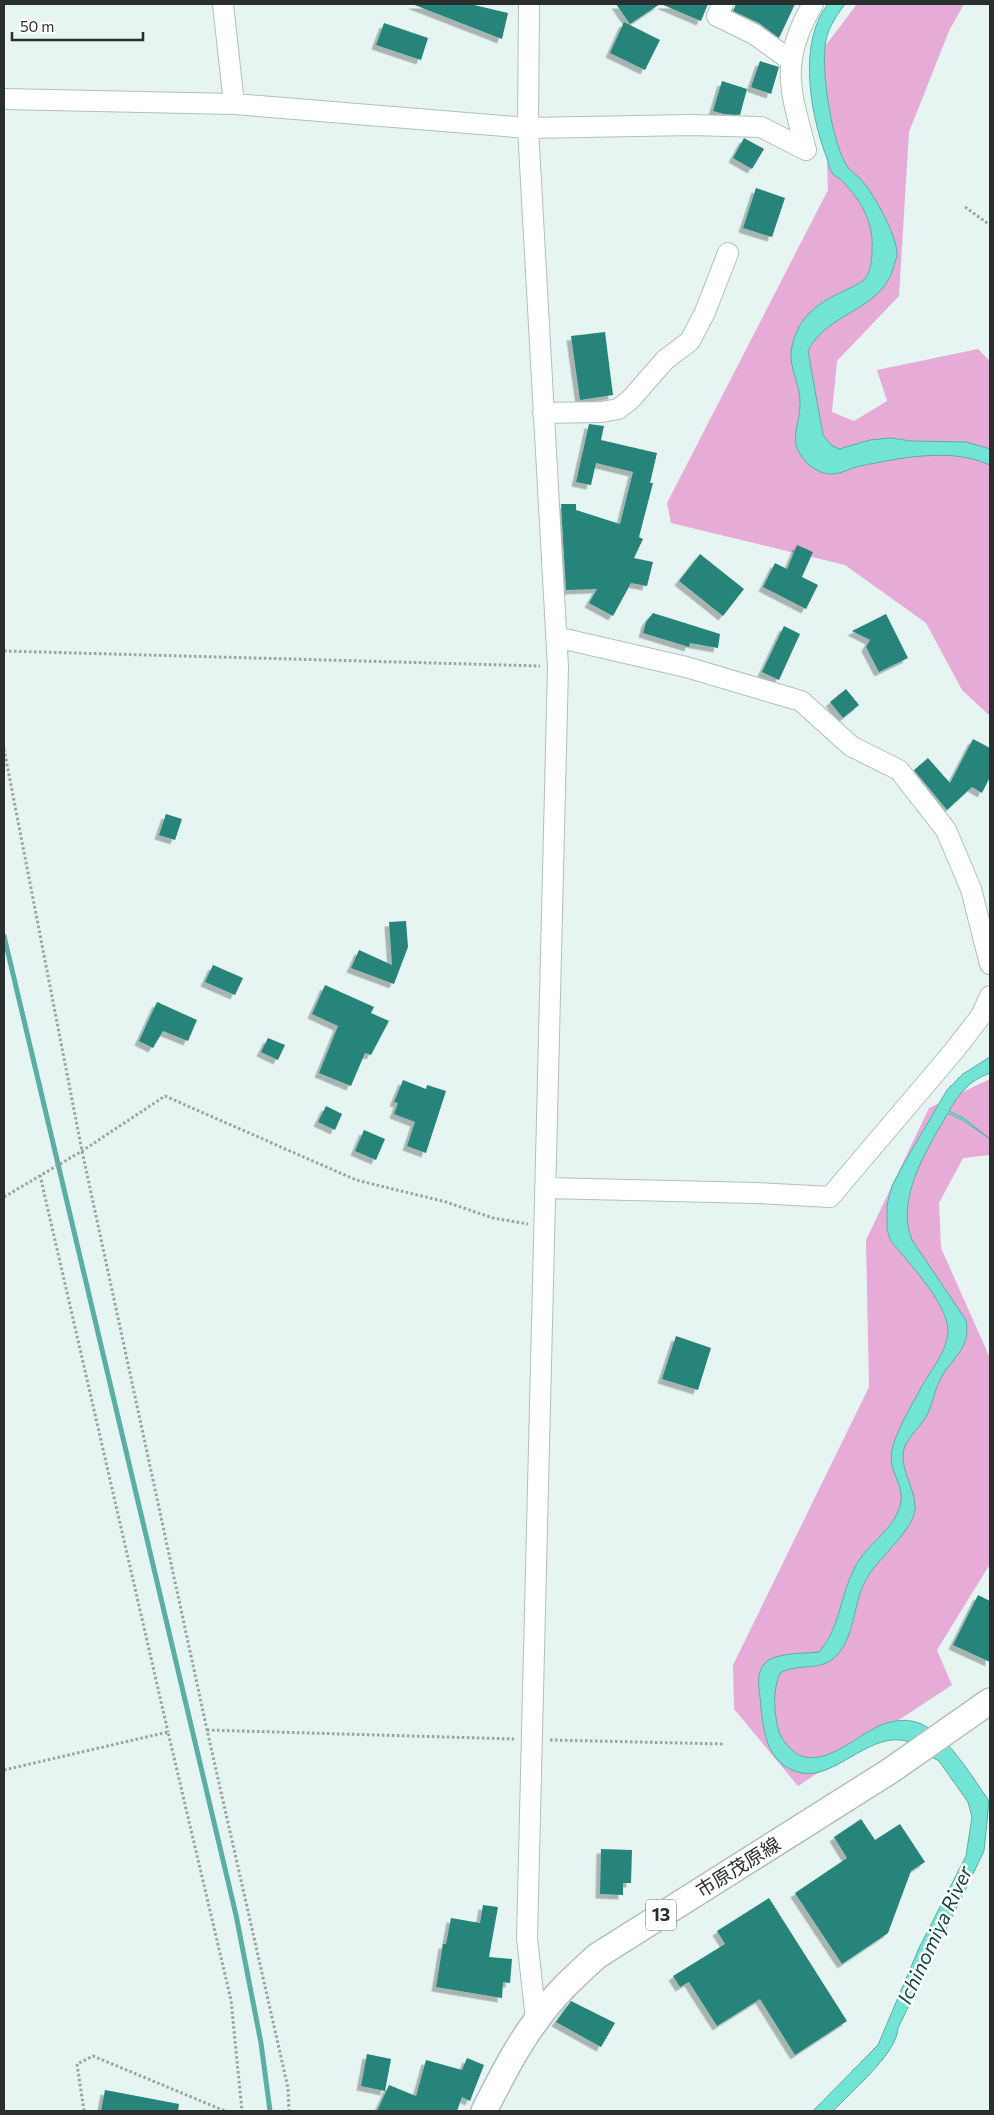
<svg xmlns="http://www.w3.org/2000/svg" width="994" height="2115" font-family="Commissioner,'Noto Sans JP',sans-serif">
  <defs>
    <filter id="shadow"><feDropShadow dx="-4.5" dy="4.5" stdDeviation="0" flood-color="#0004"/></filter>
  </defs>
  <rect width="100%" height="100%" fill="#e6f5f2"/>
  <path fill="#e7abd8" d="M857,4H964L949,31L909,132L899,296L837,361L832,412L854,421L887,401L877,370L978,349L990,361V716L962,690L926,623L845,565L671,523L667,503L828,190L823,49Z
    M990,1079V1155L963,1158L939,1203L941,1248L990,1358V1564L937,1650L952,1685L798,1786L734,1709L733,1665L869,1387L866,1240L929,1108Z"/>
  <path fill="#71e4d6" stroke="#5baea4" d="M828,4H845C837,15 829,26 826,40C820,67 832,144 847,166C851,173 859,176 863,182C875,196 897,236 897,254C897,258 894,264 893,269C881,310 825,314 808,351L823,435L831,445L839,449L870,440L891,438L911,441L966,442L990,449V465C951,447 900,458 860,466C850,468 842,474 831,474C822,474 811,468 805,461C787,440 800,427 800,404C801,383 787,367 792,346C798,317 819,302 844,291C851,287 861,284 866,277C871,270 872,259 872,251C874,223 862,201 842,181C840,178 836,177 833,174C829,169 828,159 825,153C810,112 798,41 828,4Z
    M990,1057V1073C970,1080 959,1093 949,1111L965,1119L990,1139L964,1121L948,1113C927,1149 895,1199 912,1240L966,1320C971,1347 955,1355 942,1376C935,1388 933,1403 927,1415C921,1426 910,1435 905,1446C897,1466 916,1488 915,1509C914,1529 879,1558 868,1576C853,1600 856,1633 838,1654C822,1673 800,1662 780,1673C772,1692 774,1713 779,1732C782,1739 785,1743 790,1748C816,1776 855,1736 881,1725C889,1722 901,1719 911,1721C942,1725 972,1777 989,1801L984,1851L898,2028C898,2052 850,2093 833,2111H813L878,2045L919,1948L966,1856L972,1817L968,1802L939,1761L930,1756L929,1752C920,1748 910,1741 901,1740C866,1736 834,1779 802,1773C764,1765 763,1727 760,1697C759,1685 756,1675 764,1664C774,1652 804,1654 819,1652C843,1625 840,1585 862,1556C874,1540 898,1524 901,1501C903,1481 886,1470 893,1446C899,1426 911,1406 921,1388C930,1371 948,1351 948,1330C947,1303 908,1262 891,1241L887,1230V1205L892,1186L903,1165L947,1090L963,1074Z"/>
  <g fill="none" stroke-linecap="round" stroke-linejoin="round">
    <path stroke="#5baea4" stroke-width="5" d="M4,936L236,1915L261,2043L270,2111"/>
  </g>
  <path fill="#27847a" filter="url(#shadow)" d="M412,4H470L508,13L502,39Z
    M616,4H660L630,24Z
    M661,4H708L701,21Z
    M736,4H795L779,38L759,23L733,11Z
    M624,22L660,40L645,70L610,53Z
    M384,23L428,38L421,60L376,45Z
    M760,61L779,67L771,94L751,87Z
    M722,81L747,89L740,115L724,114L713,111Z
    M744,138L764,149L752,169L733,158Z
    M756,188L785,198L772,237L743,228Z
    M605,332L613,395L580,400L571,336Z
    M589,424L604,426L601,440L657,453L650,483H653L639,537L643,539L634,558L653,562L647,586L631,583L613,616L589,603L597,589L566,590L561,504H576V510L620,524L633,472L596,463L591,485L576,482Z
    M797,545L813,552L802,577L818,585L806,609L763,587L775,563L787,569Z
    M700,554L744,589L723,616L679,581Z
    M653,613L720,634L718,648L690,643L689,647L643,633L646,622Z
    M886,614L908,658L879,672L866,647L870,640L852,631Z
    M784,626L800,634L779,680L762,672Z
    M846,689L859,705L843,718L830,702Z
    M973,739L990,748V777L982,793L972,787L947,810L914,770L928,758L950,783Z
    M166,814L182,819L175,840L159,835Z
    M406,921L408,947L394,984L351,968L359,950L392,965L389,922Z
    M213,965L243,978L235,995L205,982Z
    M325,985L374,1007L371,1013L389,1021L371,1055L365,1053L351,1086L319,1073L338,1026L312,1014Z
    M157,1002L197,1020L188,1041L163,1031L153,1048L139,1041Z
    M268,1038L285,1045L278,1060L261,1052Z
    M403,1080L426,1089L427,1085L446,1091L426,1153L407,1146L415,1122L394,1114L398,1103L394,1102Z
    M326,1106L342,1114L335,1130L318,1122Z
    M364,1130L385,1139L376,1160L355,1151Z
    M676,1336L711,1348L698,1390L662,1379Z
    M978,1595L990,1601V1662L953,1645Z
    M861,1819L875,1840L900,1824L925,1862L911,1871L888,1933L842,1964L795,1893L847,1858L834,1837Z
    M601,1849L632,1850L631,1883H623V1895L600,1894Z
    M769,1898L847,2021L795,2055L760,1999L717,2026L689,1982L680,1987L673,1976L725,1944L717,1931Z
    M483,1905L498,1907L489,1957L512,1959L510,1983L503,1982L502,1998L436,1987L443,1944H446L451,1918L480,1923Z
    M571,2001L615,2023L601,2047L556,2022Z
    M367,2054L391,2059L385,2091L361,2086Z
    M467,2058L484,2065L470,2101L462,2097L457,2111H377L389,2085L416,2096L426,2060L462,2070Z
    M105,2090L179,2104L178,2111H101Z"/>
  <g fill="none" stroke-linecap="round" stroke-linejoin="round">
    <defs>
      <path id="minor" d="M223,4L234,104
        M529,4L528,128L558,667L527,1938L536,2020
        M723,4L717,16L754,34L790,60
        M4,99L234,104L528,128L692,125L761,127L806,150
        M806,150C790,89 779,62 813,4
        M543,413L602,412L618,409L630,400L665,360L690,341L705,312L728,253
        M556,637L686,667L801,701L851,746L899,770L946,830L971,889L990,964
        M545,1188L756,1193L830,1197L953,1052L981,1016L990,996"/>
      <path id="major" d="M484,2111C500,2080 515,2049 536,2021C553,1996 575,1976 597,1956L890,1771L990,1701"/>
    </defs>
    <use href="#minor" stroke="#b1bfbd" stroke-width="22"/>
    <use href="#major" stroke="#b1bfbd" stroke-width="28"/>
    <path stroke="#99a4a2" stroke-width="3" stroke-dasharray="2.5 2.5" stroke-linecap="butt" d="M965,207L990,225
      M4,651L540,666
      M4,749L82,1151L207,1730L288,2088L289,2111
      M40,1175L168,1732
      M4,1197L82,1151L165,1096L356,1180L446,1202L493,1218L528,1224
      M207,1730L514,1739
      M550,1740L725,1744
      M4,1770L168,1732L231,2000L242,2111
      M84,2111L77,2064L93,2056L225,2111"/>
    <use href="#minor" stroke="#fff" stroke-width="20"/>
    <use href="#major" stroke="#fff" stroke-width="25"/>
  </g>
  <g text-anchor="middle" stroke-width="5" stroke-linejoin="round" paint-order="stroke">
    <rect fill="#fff" stroke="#696d6d" stroke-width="1" x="646" y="1899.5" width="30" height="31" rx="4"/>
    <g font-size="18" font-weight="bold" fill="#292f2e">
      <text x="661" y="1921">13</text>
    </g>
    <g font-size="19" fill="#292f2e" stroke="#fff">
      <text transform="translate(738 1867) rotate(-32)" y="7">市原茂原線</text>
    </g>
    <g font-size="20" font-style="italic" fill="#114640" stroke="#fff">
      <text transform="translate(935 1935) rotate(-65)" y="7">Ichinomiya River</text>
    </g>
  </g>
  <rect width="994" height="2115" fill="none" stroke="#292f2e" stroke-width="10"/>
  <path d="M12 32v8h131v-8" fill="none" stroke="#292f2e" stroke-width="2.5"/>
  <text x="20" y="32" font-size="15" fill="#292f2e" stroke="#ffffff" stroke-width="4" paint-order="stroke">50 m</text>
</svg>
